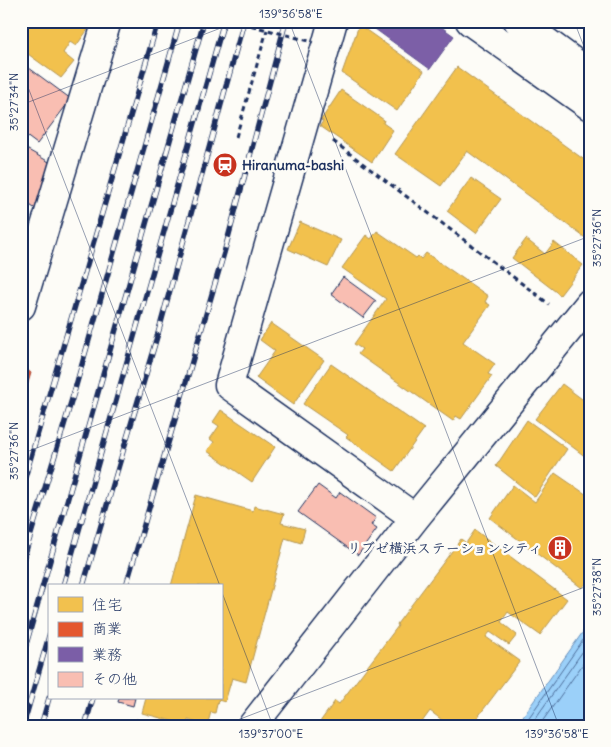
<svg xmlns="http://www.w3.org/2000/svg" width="611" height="747" font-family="Delius,'Klee One',sans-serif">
  <rect width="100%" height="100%" fill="#fdfcf7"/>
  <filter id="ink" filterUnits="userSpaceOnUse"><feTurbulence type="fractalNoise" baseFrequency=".02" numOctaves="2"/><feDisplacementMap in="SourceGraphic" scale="10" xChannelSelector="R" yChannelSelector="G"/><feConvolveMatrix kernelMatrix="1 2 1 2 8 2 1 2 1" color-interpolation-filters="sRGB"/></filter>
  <g filter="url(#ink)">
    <path fill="#9bd0f9" stroke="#6890bb" d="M590,622V726H516Z"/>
    <path fill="#f2c14e" stroke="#b29553" d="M21,21H79L89,28L76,46L70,42L63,53L74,62L61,78L21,49Z
      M359,25L424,71L397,111L342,73Z
      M457,67L590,164V237L588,240L467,151L441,186L395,154Z
      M341,90L384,120L383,123L393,130L372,162L320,126L323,121L321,120Z
      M471,178L501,199L476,233L447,211Z
      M300,222L341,240L328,267L288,249Z
      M377,231L416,258L418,256L421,259L426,253L488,296L485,302L490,305L463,342L495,364L488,374L492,376L461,419L456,416L453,421L358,354L362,349L354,344L386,299L342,268L366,235L371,239Z
      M526,239L545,254L554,242L583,265L560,295L512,258Z
      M271,323L324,360L293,405L256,378L275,351L260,340Z
      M331,364L424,429L394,471L346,437L348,435L303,404Z
      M562,384L590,405V460L535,419Z
      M221,410L275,447L252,482L207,451L214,442L210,439L219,426L213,422Z
      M527,420L567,449L535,497L496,466Z
      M555,473L590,497V579L582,588L490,518L513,485L535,502Z
      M196,495L253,511L254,506L284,514L281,523L305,529L301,543L285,538L246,682L232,678L225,702L218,700L215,713L211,712L207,726L188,720L187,725L142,713L146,698H221V586H171Z
      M475,530L567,599L540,635L508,612L501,622L517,635L509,645L490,632L486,637L520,661L471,726H450L430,711L419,726H317L335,701L339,704L398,626L397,624L461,539L466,543Z
      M136,719L163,726H135Z"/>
    <path fill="#e4572e" stroke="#a84b3c" d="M24,367L31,373L21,406V370Z"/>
    <path fill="#7b5ea7" stroke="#5e5091" d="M364,21H433L454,36L430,69Z"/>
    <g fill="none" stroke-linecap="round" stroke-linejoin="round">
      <path stroke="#4e6f9c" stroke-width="1" d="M523,726L590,630
        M530,726L590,641
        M539,726L590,654"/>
    </g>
    <path fill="#f9beb2" stroke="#1b2f5e" d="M21,62L71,99L37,144L21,132Z
      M21,146L51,163L37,210L21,199Z
      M343,277L376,301L363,318L331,294Z
      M318,485L336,498L340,492L376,518L371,525L377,529L358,555L298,512Z
      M119,698H135L133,706L118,702Z"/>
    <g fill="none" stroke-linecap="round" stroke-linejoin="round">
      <defs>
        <path id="minor" d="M333,21L229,385L415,518
          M470,21L590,106
          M518,21L590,74
          M21,306L107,21
          M252,726L415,518L590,303"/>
      </defs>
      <use href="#minor" stroke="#1b2f5e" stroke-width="31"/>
      <path stroke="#1b2f5e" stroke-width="3" stroke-dasharray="5 4" stroke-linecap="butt" d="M236,137L267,30
        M333,141L549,304"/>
      <use href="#minor" stroke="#fdfcf7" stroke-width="28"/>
      <defs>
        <path id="rail" d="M21,491L158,21
          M21,567L75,389L180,21
          M63,586L224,21
          M83,586L159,330L244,21
          M126,586L224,253L286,21
          M21,662L204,21
          M23,726L49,636
          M41,726L49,698
          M85,726L93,698"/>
      </defs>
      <use href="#rail" stroke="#1b2f5e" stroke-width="5.5"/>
      <use href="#rail" stroke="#fdfcf7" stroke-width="4" stroke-dasharray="11" stroke-linecap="butt"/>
      <path stroke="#1b2f5e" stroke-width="3" stroke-dasharray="5 4" stroke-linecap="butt" d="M234,21L313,42"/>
    </g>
  </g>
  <path fill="none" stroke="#1b2f5e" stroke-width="1" stroke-opacity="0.45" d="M289,21L559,726M574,21L590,62M21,69L220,586M21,105L239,21M21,454L590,236M221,590L273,726M222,726L590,585"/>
  <defs>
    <symbol id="station-disc" viewBox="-11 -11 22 22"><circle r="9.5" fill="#c8321e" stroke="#fdfcf7"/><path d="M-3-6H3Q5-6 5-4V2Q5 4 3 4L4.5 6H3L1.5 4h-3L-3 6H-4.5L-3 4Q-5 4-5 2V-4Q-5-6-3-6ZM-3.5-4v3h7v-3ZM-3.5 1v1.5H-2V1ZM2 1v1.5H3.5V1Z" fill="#fff"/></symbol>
    <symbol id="building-disc" viewBox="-11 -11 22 22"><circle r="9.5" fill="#c8321e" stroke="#fdfcf7"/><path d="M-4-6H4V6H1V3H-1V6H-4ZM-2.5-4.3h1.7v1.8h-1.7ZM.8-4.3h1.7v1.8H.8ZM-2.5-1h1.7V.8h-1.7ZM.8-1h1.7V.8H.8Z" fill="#fff"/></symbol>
  </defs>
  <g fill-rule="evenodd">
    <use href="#station-disc" x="211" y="151" width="28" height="28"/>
    <use href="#building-disc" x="546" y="534" width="28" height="28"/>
  </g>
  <g text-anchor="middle" stroke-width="5" stroke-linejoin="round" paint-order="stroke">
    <g font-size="14" font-weight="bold" fill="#1b2f5e" stroke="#fdfcf7" text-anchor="start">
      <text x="242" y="170">Hiranuma-bashi</text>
      <text x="542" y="553" text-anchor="end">リブゼ横浜ステーションシティ</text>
    </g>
  </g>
  <rect width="611" height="747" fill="none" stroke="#fdfcf7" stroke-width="55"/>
  <rect x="48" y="584" width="175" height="115" fill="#fdfcf7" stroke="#a3aaba"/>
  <rect x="58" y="597" width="25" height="15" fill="#f2c14e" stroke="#a3aaba"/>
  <text x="92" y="610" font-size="15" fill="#1b2f5e">住宅</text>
  <rect x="58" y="622" width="25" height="15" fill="#e4572e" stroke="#a3aaba"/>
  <text x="92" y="634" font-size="15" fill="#1b2f5e">商業</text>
  <rect x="58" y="647" width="25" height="15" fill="#7b5ea7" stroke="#a3aaba"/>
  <text x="92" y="660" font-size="15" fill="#1b2f5e">業務</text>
  <rect x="58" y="672" width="25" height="15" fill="#f9beb2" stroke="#a3aaba"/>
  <text x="92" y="684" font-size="15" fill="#1b2f5e">その他</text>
  <rect x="28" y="28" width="556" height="692" fill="none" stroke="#1b2f5e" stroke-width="2"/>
  <g font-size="12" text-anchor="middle" fill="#1b2f5e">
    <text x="291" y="18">139°36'58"E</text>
    <text transform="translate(14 102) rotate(-90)" y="4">35°27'34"N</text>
    <text transform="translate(597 238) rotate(-90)" y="4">35°27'36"N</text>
    <text transform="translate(14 451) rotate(-90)" y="4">35°27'36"N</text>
    <text transform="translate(597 587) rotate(-90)" y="4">35°27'38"N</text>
    <text x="271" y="738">139°37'00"E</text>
    <text x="557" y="738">139°36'58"E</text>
  </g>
</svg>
